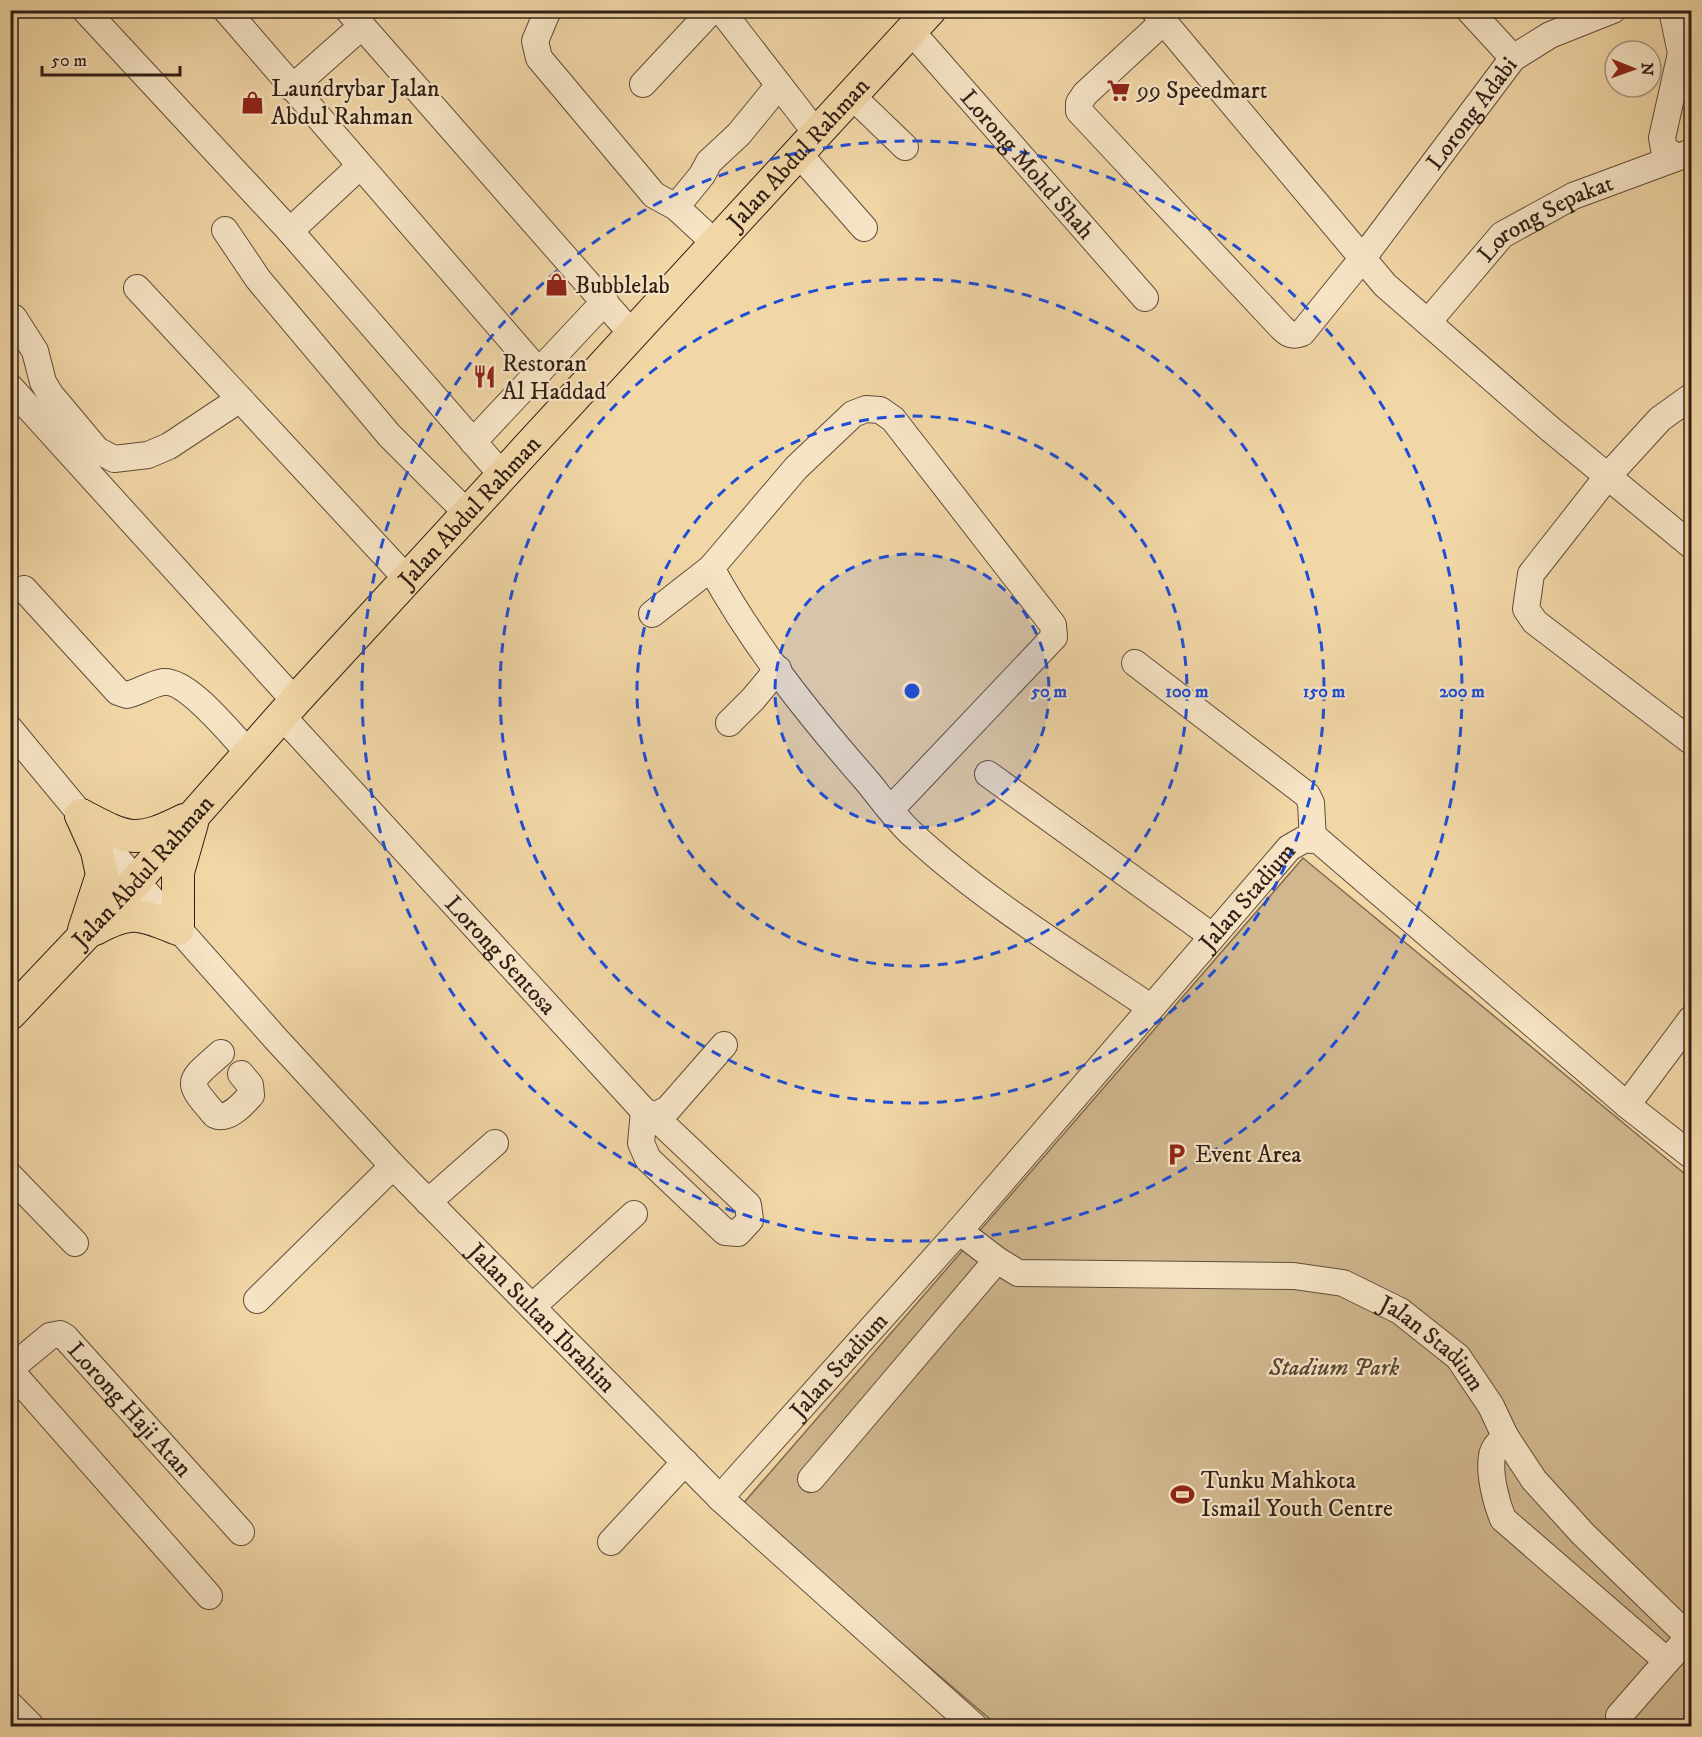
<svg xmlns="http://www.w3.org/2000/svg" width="1702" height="1737" font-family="'IM FELL DW Pica',serif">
  <rect width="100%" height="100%" fill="#f1d6a6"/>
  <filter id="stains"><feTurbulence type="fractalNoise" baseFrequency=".00333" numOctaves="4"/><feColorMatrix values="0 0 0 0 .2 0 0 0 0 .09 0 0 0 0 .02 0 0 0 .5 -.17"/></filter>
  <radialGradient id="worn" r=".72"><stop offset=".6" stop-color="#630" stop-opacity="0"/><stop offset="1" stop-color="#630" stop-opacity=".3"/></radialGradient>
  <path fill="#d0b78e" stroke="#806b52" stroke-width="1.5" d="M1303,858L1691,1179L1692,1719L1684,1726H998L741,1506Z"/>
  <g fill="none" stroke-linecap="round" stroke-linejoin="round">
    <defs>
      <g id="minor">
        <path d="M85,10L290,231L503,476"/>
        <path d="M226,10L539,372"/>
        <path d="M348,10L633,335"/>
        <path d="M548,10L535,41L539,58L654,195L676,207"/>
        <path d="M721,10L817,134"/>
        <path d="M1154,10L1385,285L1549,428L1692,546"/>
        <path d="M1469,10L1513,58"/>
        <path d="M1672,10L1681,53L1662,138L1664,149L1677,157"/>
        <path id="s1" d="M1163,22L1085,94L1079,103V111L1281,327C1288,334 1292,337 1302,333L1362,259L1513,58L1550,35L1613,10"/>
        <path id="s2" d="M911,31L1145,298"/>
        <path d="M643,84L712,10"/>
        <path d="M292,88L362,26"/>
        <path d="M852,96L905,147"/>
        <path d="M799,154L864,228"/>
        <path d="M225,230L258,279L389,435L468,514"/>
        <path d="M290,231L360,166"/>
        <path d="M716,244L676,207L702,175L709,162L739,134L779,85"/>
        <path d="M137,288L408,580"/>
        <path d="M14,318L35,351L43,382L50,394L97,450L114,459L148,455L169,446L240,399"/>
        <path id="s3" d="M1428,322L1502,235L1573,196L1692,152"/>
        <path d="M10,387L295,701"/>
        <path d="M1692,396L1660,419L1607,477L1531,574L1526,609L1535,622L1692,742"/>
        <path d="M473,442L605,301"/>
        <path d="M711,568C753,645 810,716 867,781C881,798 895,818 911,833C983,900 1069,952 1150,1007"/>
        <path d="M24,589L118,692L127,695C139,692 151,684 163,682C188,679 232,736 249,753"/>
        <path d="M652,614L711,568L796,468L853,414L866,409L880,410L893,419L1053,625L1054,637L891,809"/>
        <path d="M1135,663L1307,795L1311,803L1313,840"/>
        <path id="s4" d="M282,716L644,1111L654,1116L668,1109L724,1045"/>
        <path d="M729,723L753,699L778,669"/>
        <path id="s5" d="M10,729L136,881L276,1039L393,1166L720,1498L974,1726"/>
        <path d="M988,774L1212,936"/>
        <path d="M221,1053C187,1083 185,1080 215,1115C228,1121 243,1104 251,1095L250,1085L241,1074"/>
        <path d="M1627,1105L1692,1018"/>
        <path d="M644,1111L641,1143L648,1159L725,1232L738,1233L750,1220L748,1205L654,1116"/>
        <path d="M10,1176L75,1243"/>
        <path d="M428,1202L495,1143"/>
        <path id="s6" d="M959,1231L997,1260L1018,1273L1294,1276L1343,1283L1400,1311L1458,1357L1491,1406L1505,1436L1534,1480L1583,1534L1692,1640"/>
        <path d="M257,1300L393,1166"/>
        <path d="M532,1307L634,1214"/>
        <path id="s7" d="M10,1369L50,1336L60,1334L65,1337L241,1532"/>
        <path d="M10,1370L209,1596"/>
        <path d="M1505,1436C1500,1442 1493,1448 1492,1456C1489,1475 1496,1502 1503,1519L1667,1661L1692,1634"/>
        <path d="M811,1479L997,1260"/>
        <path id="s8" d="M720,1498L959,1231L1289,848L1303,840L1317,839L1627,1105L1692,1156"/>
        <path d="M611,1542L685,1462"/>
        <path d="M10,1705L31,1726"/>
        <path d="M1619,1716L1667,1661"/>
      </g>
      <g id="major">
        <path d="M81,815L97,851L102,875L84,930"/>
        <path d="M81,815C128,840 136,844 184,820"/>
        <path d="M95,929C132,909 140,914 178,929V872L192,823"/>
        <path id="s9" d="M10,1014L136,881L295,701L930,10"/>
      </g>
    </defs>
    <use href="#minor" stroke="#604d3b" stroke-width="28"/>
    <use href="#major" stroke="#301f17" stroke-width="34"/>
    <use href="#minor" stroke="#f6e4c5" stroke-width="26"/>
    <use href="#major" stroke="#f1d6a6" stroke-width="32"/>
  </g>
  <circle cx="912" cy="691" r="137" fill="#1d4ed8" fill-opacity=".12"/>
  <g fill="none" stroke="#1d4ed8" stroke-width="3" stroke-dasharray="10 8">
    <circle cx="912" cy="691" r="137"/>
    <circle cx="912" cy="691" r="275"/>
    <circle cx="912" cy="691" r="412"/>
    <circle cx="912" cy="691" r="550"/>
  </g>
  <defs>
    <symbol id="supermarket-bare" viewBox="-9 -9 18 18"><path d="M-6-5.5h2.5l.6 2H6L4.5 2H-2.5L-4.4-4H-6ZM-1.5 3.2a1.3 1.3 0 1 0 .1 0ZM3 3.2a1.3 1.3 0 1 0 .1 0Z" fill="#8f2418" stroke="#f6e4c5" stroke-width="2.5" paint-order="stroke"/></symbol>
    <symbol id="shop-bare" viewBox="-9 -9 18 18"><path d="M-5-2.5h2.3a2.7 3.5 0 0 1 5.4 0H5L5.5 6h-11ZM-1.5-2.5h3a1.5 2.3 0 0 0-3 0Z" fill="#8f2418" stroke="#f6e4c5" stroke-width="2.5" paint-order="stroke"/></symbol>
    <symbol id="restaurant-bare" viewBox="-9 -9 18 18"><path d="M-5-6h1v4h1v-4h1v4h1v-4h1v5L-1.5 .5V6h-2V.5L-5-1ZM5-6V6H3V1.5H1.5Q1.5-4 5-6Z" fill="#8f2418" stroke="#f6e4c5" stroke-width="2.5" paint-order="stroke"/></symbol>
    <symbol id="parking-bare" viewBox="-9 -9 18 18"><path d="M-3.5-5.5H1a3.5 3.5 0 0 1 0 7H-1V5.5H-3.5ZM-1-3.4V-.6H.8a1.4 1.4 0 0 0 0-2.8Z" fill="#8f2418" stroke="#f6e4c5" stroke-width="2.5" paint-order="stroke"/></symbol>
    <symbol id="stadium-bare" viewBox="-9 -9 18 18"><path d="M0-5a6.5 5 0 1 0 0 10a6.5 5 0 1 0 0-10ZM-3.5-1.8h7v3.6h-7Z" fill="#8f2418" stroke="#f6e4c5" stroke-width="2.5" paint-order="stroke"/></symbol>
  </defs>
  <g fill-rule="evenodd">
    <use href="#supermarket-bare" x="1102" y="74" width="33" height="33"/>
    <use href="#shop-bare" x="236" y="86" width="33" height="33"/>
    <use href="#shop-bare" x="540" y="268" width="33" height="33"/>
    <use href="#restaurant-bare" x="468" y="360" width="33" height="33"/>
    <use href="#parking-bare" x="1160" y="1138" width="33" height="33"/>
    <use href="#stadium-bare" x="1166" y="1478" width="33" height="33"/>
  </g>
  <g text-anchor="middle" stroke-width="4.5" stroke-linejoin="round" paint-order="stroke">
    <g font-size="24" fill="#301f17" stroke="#f6e4c5" text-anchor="start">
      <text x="271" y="96">Laundrybar Jalan<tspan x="271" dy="28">Abdul Rahman</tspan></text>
      <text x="1137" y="98">99 Speedmart</text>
      <text x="575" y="293">Bubblelab</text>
      <text x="502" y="371">Restoran<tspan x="502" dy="28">Al Haddad</tspan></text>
      <text x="1195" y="1162">Event Area</text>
      <text x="1201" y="1488">Tunku Mahkota<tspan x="1201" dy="28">Ismail Youth Centre</tspan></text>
    </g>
    <g font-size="24" fill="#301f17" stroke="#f6e4c5">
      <text dy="8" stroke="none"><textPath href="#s1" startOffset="722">Lorong Adabi</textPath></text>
      <text dy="8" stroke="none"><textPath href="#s9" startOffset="1167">Jalan Abdul Rahman</textPath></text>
      <text dy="8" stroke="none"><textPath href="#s2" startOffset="177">Lorong Mohd Shah</textPath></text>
      <text dy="8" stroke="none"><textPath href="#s3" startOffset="160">Lorong Sepakat</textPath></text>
      <text dy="8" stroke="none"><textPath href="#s9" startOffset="681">Jalan Abdul Rahman</textPath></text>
      <text dy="8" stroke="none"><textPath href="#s9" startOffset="195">Jalan Abdul Rahman</textPath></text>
      <text dy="8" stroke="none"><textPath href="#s8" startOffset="800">Jalan Stadium</textPath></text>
      <text dy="8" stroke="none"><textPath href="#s4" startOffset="324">Lorong Sentosa</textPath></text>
      <text dy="8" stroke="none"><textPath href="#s5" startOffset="794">Jalan Sultan Ibrahim</textPath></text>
      <text dy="8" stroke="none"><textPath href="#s6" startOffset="507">Jalan Stadium</textPath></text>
      <text dy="8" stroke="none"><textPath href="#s8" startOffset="178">Jalan Stadium</textPath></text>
      <text dy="8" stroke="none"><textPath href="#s7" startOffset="165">Lorong Haji Atan</textPath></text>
    </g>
    <g font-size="24" font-style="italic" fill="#584535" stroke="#f6e4c5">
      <text x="1334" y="1375">Stadium Park</text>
    </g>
  </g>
  <circle cx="912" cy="691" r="9" fill="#1d4ed8" stroke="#f6e4c5" stroke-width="3"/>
  <g font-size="18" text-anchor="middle" font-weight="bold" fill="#1d4ed8" stroke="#f6e4c5" stroke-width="4.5" stroke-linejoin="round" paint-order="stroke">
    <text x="1049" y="697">50 m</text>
    <text x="1187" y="697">100 m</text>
    <text x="1324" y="697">150 m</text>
    <text x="1462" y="697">200 m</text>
  </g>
  <rect width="1702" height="1737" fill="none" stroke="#f1d6a6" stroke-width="36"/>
  <rect x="12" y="12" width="1678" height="1713" fill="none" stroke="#301f17" stroke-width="3"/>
  <rect x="18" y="18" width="1666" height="1701" fill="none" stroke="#301f17" stroke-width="1.5"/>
  <g transform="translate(1633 69) rotate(91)"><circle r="28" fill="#f6e4c5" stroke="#a7957f" stroke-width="1.5"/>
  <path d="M0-4.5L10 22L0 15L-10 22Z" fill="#8f2418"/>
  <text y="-9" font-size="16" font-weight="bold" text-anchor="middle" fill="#301f17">N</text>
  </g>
  <path d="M42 66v9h138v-9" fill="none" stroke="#301f17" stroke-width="3"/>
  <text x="51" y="66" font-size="18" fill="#301f17" stroke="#f6e4c5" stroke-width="4.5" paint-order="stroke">50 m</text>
  <rect width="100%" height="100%" filter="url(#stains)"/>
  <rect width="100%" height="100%" fill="url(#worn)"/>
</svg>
